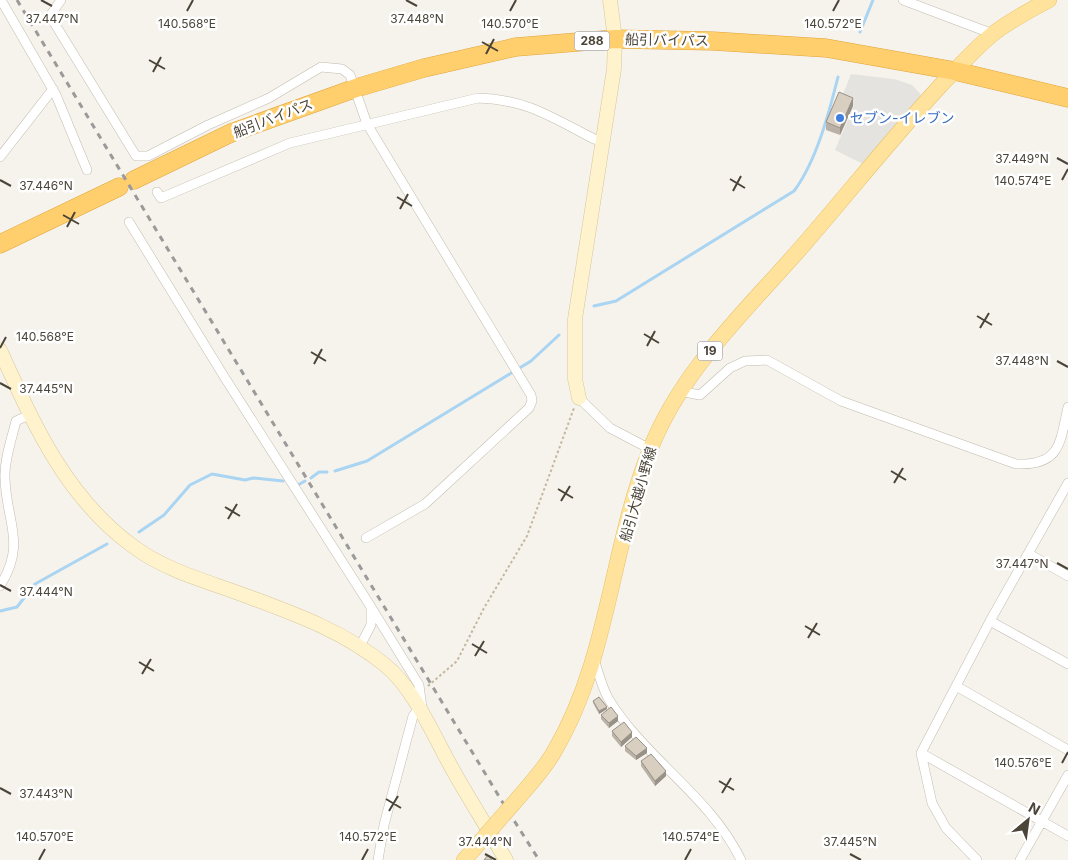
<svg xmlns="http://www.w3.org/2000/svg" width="1068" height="860" font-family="Inter,'Noto Sans JP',sans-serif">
  <rect width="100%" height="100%" fill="#f6f3ec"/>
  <path fill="#e5e3e0" d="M851,74L894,79L912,85L922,96L863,164L835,150L854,105L841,99Z"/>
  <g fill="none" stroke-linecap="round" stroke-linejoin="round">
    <path stroke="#a9d4f2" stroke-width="3" d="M860,32L873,0
      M594,306L616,301L794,191C816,162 829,113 838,77
      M335,471L367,461L531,361L559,335
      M311,478L319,472H327
      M298,485L305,481
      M139,532L164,515L190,485L212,474L245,480L253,478L283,481
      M0,611L17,607L35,584L107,544"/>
    <defs>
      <path id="street" d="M1,0L56,95L87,170
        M61,0L50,16L136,156H148L208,125L269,98L321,67L342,69L350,75L367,124L531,395L532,401L529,408L425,504L366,538
        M903,0L993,34
        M0,157L53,89
        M157,192L161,198L290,143L478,98C526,99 553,118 594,139L604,141
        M129,222L225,378L371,607V625L360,646
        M679,391L700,395L730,368L745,361L767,360L841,401L1016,464C1061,466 1060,442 1068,407
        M579,398L610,428L650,449
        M1029,554L1068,576
        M0,586C27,543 6,522 5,478C4,460 12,438 16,421L29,415
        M371,607L419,685L422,708
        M990,621L1068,664
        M594,659C598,672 602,687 608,698C645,759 710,796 741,860
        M956,686L1068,750
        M921,753L1068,836
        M378,860L384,825L413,716L419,709
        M977,860L946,828L932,803L921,753L990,621L1068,483
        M1020,860L1068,775"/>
      <path id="secondary" d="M0,350C34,425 66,498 134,547C165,570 206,581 241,594C292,613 342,630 385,665C415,689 435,739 454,772C471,802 489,830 506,860
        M579,398L575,379V319L614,69L615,39L610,0"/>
      <path id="primary" d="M519,797C532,782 546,767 555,750C609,658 611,547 650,450C682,368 750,307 806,242C851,190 894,136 941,85C958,68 975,48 994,33C1011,20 1030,10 1049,0
        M464,860L473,850"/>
      <path id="highway" d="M134,180L231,133L356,88L424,68L516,47L615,39L713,41L826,48L955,71L1068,98
        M0,244L119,187"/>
    </defs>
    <use href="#street" stroke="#c2bbae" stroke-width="10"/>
    <use href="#secondary" stroke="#d6c79b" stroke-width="15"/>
    <use href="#primary" stroke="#e6c16a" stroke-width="16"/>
    <use href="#highway" stroke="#e0a43c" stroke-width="19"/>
    <path stroke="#c4b79f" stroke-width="2" stroke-dasharray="2.5 2.5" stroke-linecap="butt" d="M428,686L457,661L484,608L527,536L574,408"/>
    <use href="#street" stroke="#fff" stroke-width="9"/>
    <use href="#secondary" stroke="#fff3cd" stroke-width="14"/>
    <use href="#primary" stroke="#ffe39c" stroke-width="15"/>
    <use href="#highway" stroke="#ffcf6e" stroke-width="18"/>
    <path stroke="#9a9a9a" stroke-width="3" stroke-dasharray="6 6" stroke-linecap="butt" d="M17,0L503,803L539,860"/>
    <defs>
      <path id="primary-bridge" d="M473,850L519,797"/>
    </defs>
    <use href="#primary-bridge" stroke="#e6c16a" stroke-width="16" stroke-linecap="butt"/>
    <use href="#primary-bridge" stroke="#ffe39c" stroke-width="15"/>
  </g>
  <path fill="#bab2a6" d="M853,106L840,135L826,130V122Z
    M593,701L607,709L599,714L593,703Z
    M601,715L618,721L609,728L601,719Z
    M612,731L632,737L621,747L612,736Z
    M625,746L647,753L636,760L625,751Z
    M641,761L666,776L655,786L641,766Z"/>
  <path fill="#979187" d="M853,98V106L840,135V128Z
    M607,707V709L599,714V711Z
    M618,716V721L609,728V723Z
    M632,732V737L621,747V742Z
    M647,748V753L636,760V756Z
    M666,771V776L655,786V781Z"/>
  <path fill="#d8cfc1" stroke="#979187" d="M839,92L853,98L840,128L826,122Z
    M599,697L607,707L599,711L593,701Z
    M611,707L618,716L609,723L601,715Z
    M624,722L632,732L621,742L612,731Z
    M636,737L647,748L636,756L625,746Z
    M651,754L666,771L655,781L641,761Z
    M488,855L492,860H484Z"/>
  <path fill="none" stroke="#4b4439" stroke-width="2" d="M41,0L52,6M406,0L417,6M187,11L193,0M510,11L516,0M833,11L839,0M482,42L498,51M486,54L494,39M149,60L165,69M153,72L161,57M1057,158L1068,164M730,179L745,188M0,180L11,186M1062,180L1068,169M733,191L741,176M397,197L412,206M400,209L408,194M63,215L79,224M67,227L75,212M977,316L992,325M980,328L989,313M644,334L659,343M647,346L655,331M0,348L6,337M311,352L326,361M1057,361L1068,367M314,364L322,349M0,383L11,389M891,471L906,480M894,483L903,468M558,489L573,498M561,501L570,486M225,507L240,516M228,519L237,504M1057,563L1068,569M0,585L11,591M805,626L820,635M808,638L817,623M472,644L487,653M475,656L484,641M139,662L154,671M142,674L151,659M1062,763L1068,752M719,781L734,790M0,788L11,794M722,793L731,778M386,799L401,808M389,811L398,796M485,854L496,860M850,854L861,860M39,860L45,849M362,860L368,849M685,860L691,849"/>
  <circle fill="#3f7fe0" stroke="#fff" stroke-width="2" cx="840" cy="118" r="5"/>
  <g text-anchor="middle" stroke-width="5" stroke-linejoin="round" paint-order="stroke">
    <g fill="#fff" stroke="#817c74" stroke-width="1">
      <rect x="574.5" y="31.5" width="35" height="19" rx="4"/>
      <rect x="697.5" y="341.5" width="25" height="19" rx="4"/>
    </g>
    <g font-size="12" font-weight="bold" fill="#4b4439">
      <text x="592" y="45">288</text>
      <text x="710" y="355">19</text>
    </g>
    <g font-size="14" fill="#4b4439" stroke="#fff">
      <text transform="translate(667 40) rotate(1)" y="5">船引バイパス</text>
      <text transform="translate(273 118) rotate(-21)" y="5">船引バイパス</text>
      <text transform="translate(638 494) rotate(-74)" y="5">船引大越小野線</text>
    </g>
    <g font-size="14" fill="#366cbe" stroke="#fff" text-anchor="start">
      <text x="850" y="123">セブン-イレブン</text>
    </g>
  </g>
  <g font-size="12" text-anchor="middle" fill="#4b4439" stroke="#fff" stroke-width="5" stroke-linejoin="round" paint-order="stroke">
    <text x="52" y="23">37.447°N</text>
    <text x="417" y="23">37.448°N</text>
    <text x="187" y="28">140.568°E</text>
    <text x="510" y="28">140.570°E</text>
    <text x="833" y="28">140.572°E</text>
    <text x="1022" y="163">37.449°N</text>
    <text x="1023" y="185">140.574°E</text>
    <text x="46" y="190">37.446°N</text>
    <text x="45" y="341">140.568°E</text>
    <text x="1022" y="365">37.448°N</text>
    <text x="46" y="393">37.445°N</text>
    <text x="1022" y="568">37.447°N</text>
    <text x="46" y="596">37.444°N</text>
    <text x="1023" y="767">140.576°E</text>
    <text x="46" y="798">37.443°N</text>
    <text x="45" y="841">140.570°E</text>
    <text x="368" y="841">140.572°E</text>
    <text x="691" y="841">140.574°E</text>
    <text x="485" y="846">37.444°N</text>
    <text x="850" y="846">37.445°N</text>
  </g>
  <g transform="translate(1028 820) rotate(29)" stroke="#ffffff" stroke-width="4" paint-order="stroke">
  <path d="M0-4L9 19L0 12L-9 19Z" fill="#4b4439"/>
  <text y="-8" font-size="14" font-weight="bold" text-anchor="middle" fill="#4b4439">N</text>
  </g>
</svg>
